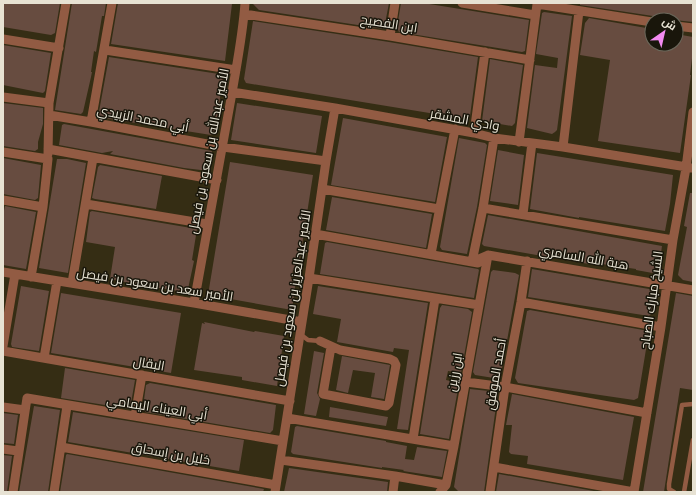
<svg xmlns="http://www.w3.org/2000/svg" width="696" height="495" font-family="'Zilla Slab',Cairo,serif">
  <rect width="100%" height="100%" fill="#352d14"/>
  <path fill="#674c40" d="M3,3H60L55,33L51,35L3,27Z
    M72,3H106L104,16H102L96,52L94,51L91,72H92L91,77L83,112L81,114L55,110Z
    M118,3H223L232,4L225,61L111,44Z
    M252,3H389L384,29L259,10Z
    M401,3H423L529,20L525,51L522,52L399,32L397,27Z
    M580,3H689L693,5V22L656,18L653,16L580,5Z
    M544,12L572,16L557,130L555,132L552,134L527,128L535,65L557,68L558,58L536,54L542,13Z
    M589,18L652,29V44H676V34L693,37V50L690,75H691L680,153L598,141L610,60L580,55L585,23Z
    M253,21L389,42L478,57L470,116L466,119L246,83L244,79Z
    M3,45L51,53L45,91L43,93L3,85Z
    M109,57L219,74L223,77L215,133L211,135L98,117Z
    M490,59L523,65L515,123L512,126L482,121Z
    M3,103L43,108V124L38,142V149L35,151L3,146Z
    M237,103L322,116L316,153L231,140Z
    M343,118L447,137L435,202L331,185Z
    M64,124L212,151L209,171L184,168L110,154L113,151L102,153L59,145L62,125Z
    M459,138L485,143L487,145L477,207L467,254L442,250L440,247Z
    M498,150L524,155L518,205L490,201Z
    M537,153L673,175L670,204L665,231L579,217V218L530,209Z
    M3,158L41,165L38,198L35,200L3,194Z
    M57,159H67L86,163L68,273L39,268Z
    M230,162L313,175L298,271L293,270L291,279L296,280L292,310L208,295Z
    M100,165L162,176L156,209L95,199L92,198L98,167Z
    M690,193H693V282L683,280L678,275L687,227L684,226Z
    M332,197L432,214L426,248L326,230Z
    M5,206L36,212L26,269L3,265V215Z
    M92,211L197,229L192,260L194,261L188,289L185,292L153,287V288L110,279L115,247L86,242L90,212Z
    M488,215L662,246L658,274L636,270V269L595,263V265L484,246L482,244Z
    M327,242L478,269L479,270L474,298L320,274L325,243Z
    M532,269L655,290L651,314L649,316L528,297Z
    M493,270L515,273L519,275L500,379L475,375L473,372L491,272Z
    M21,286L49,291L39,351L12,347L11,344Z
    M318,286L428,303L408,430L397,429L409,350L394,348L393,352L337,342L341,319L313,314Z
    M61,293L181,313L171,373L51,353Z
    M676,293L693,296V390L680,388L664,492H643Z
    M442,305L468,309L472,312L461,373L448,371L446,380L459,383L449,439L420,434L440,308Z
    M530,310L649,331L638,398L634,400L518,383L515,378L527,311Z
    M204,322L254,332L255,331L284,336L277,386L242,380V377L194,370L202,323L205,324Z
    M314,351L324,353L317,393L320,399L316,416L304,414Z
    M342,356L390,365L384,399L371,397L375,373L353,370L348,393L336,390Z
    M65,368L135,380L130,409L61,398Z
    M150,383L276,405L273,430L270,433L145,412L143,407L146,385Z
    M470,389L498,392L484,492H463L458,491L454,487Z
    M512,394L634,417L623,480L527,464L528,456L511,454L509,452L512,425H506Z
    M34,406L60,410L48,492H19Z
    M330,407L388,417L386,426L329,417Z
    M73,412L244,440L239,471L68,442Z
    M3,413L18,415L14,444L3,443Z
    M297,426L386,441V442L407,446L405,459L414,460L417,447L447,451L442,477L403,471L404,470L382,467V468L293,454L291,452L295,427Z
    M67,454L264,489L263,492H60L66,455Z
    M3,455L12,456L7,492H3Z
    M289,468L388,482L387,492H284Z
    M499,474L594,491V492H496Z"/>
  <g fill="none" stroke-linecap="round" stroke-linejoin="round">
    <path stroke="#925b43" stroke-width="4.5" d="M300,334L308,340L320,341
      M674,492L669,489V484L682,405L693,404
      M684,492L693,440"/>
    <path stroke="#925b43" stroke-width="9" d="M462,3L535,15
      M244,14L390,36L530,60
      M676,26L693,28
      M390,36L395,3
      M3,39L59,48
      M105,50L236,70
      M232,92L335,108L474,133L494,138L563,147L693,168
      M3,97L49,103
      M49,115L91,122L223,147L326,161
      M91,122L112,3
      M474,133L485,52
      M519,142L537,4L652,22
      M563,147L579,11
      M48,149L217,180
      M3,152L48,159L43,207L31,277
      M48,154L49,103L66,3
      M322,189L439,209
      M3,200L43,207
      M86,204L207,224
      M483,208L673,240
      M523,214L532,143
      M315,234L478,263
      M431,254L455,129
      M472,262L488,255L693,290
      M472,262L483,208L494,138
      M3,272L194,303L302,322
      M309,278L479,305
      M72,283L93,158
      M521,302L661,327
      M194,303C206,233 220,163 232,93C237,63 243,33 245,3
      M320,341L340,350L390,359L394,361L396,365L389,403L386,406L323,394L331,347
      M3,346L15,274
      M3,351L290,401
      M44,358L57,281
      M466,382L505,387L647,413
      M3,407L25,410
      M135,416L142,375
      M287,418L454,446
      M413,439L435,299
      M61,447L276,485
      M3,449L18,451
      M281,460L395,476L446,485
      M494,467L634,492
      M13,492L27,398L283,441
      M54,492L67,406
      M275,492L309,278L326,161L335,108
      M393,492L395,476
      M440,492L446,485L454,446L488,255
      M490,492L505,387L521,302L527,261
      M634,492L661,327L673,240L686,168L693,112"/>
  </g>
  <g text-anchor="middle" stroke-width="3" stroke-linejoin="round" paint-order="stroke">
    <g font-size="13" fill="#e7e2d3" stroke="#19160b">
      <text transform="translate(389 23) rotate(9)" y="5">ابن الفصيح</text>
      <text transform="translate(143 118) rotate(11)" y="5">أبي محمد الزبيدي</text>
      <text transform="translate(465 119) rotate(11)" y="5">وادي المشقر</text>
      <text transform="translate(208 151) rotate(-79)" y="5">الأمير عبدالله بن سعود بن فيصل</text>
      <text transform="translate(584 257) rotate(10)" y="5">هبة الله السامري</text>
      <text transform="translate(155 284) rotate(9)" y="5">الأمير سعد بن سعود بن فيصل</text>
      <text transform="translate(292 298) rotate(-81)" y="5">الأمير عبدالعزيز بن سعود بن فيصل</text>
      <text transform="translate(651 300) rotate(-82)" y="5">الشيخ مبارك الصباح</text>
      <text transform="translate(149 363) rotate(10)" y="5">البقال</text>
      <text transform="translate(454 372) rotate(-80)" y="5">ابن رزين</text>
      <text transform="translate(495 374) rotate(-80)" y="5">أحمد الموفق</text>
      <text transform="translate(157 407) rotate(9)" y="5">أبي العيناء اليمامي</text>
      <text transform="translate(171 453) rotate(10)" y="5">خليل بن إسحاق</text>
    </g>
  </g>
  <rect width="696" height="495" fill="none" stroke="#e7e2d3" stroke-width="8"/>
  <g transform="translate(664 32) rotate(34)"><circle r="19" fill="#19160b" stroke="#6b685b"/>
  <path d="M0-3L7 15L0 10L-7 15Z" fill="#f38af1"/>
  <text y="-6" font-size="11" font-weight="bold" text-anchor="middle" fill="#e7e2d3">ش</text>
  </g>
</svg>
